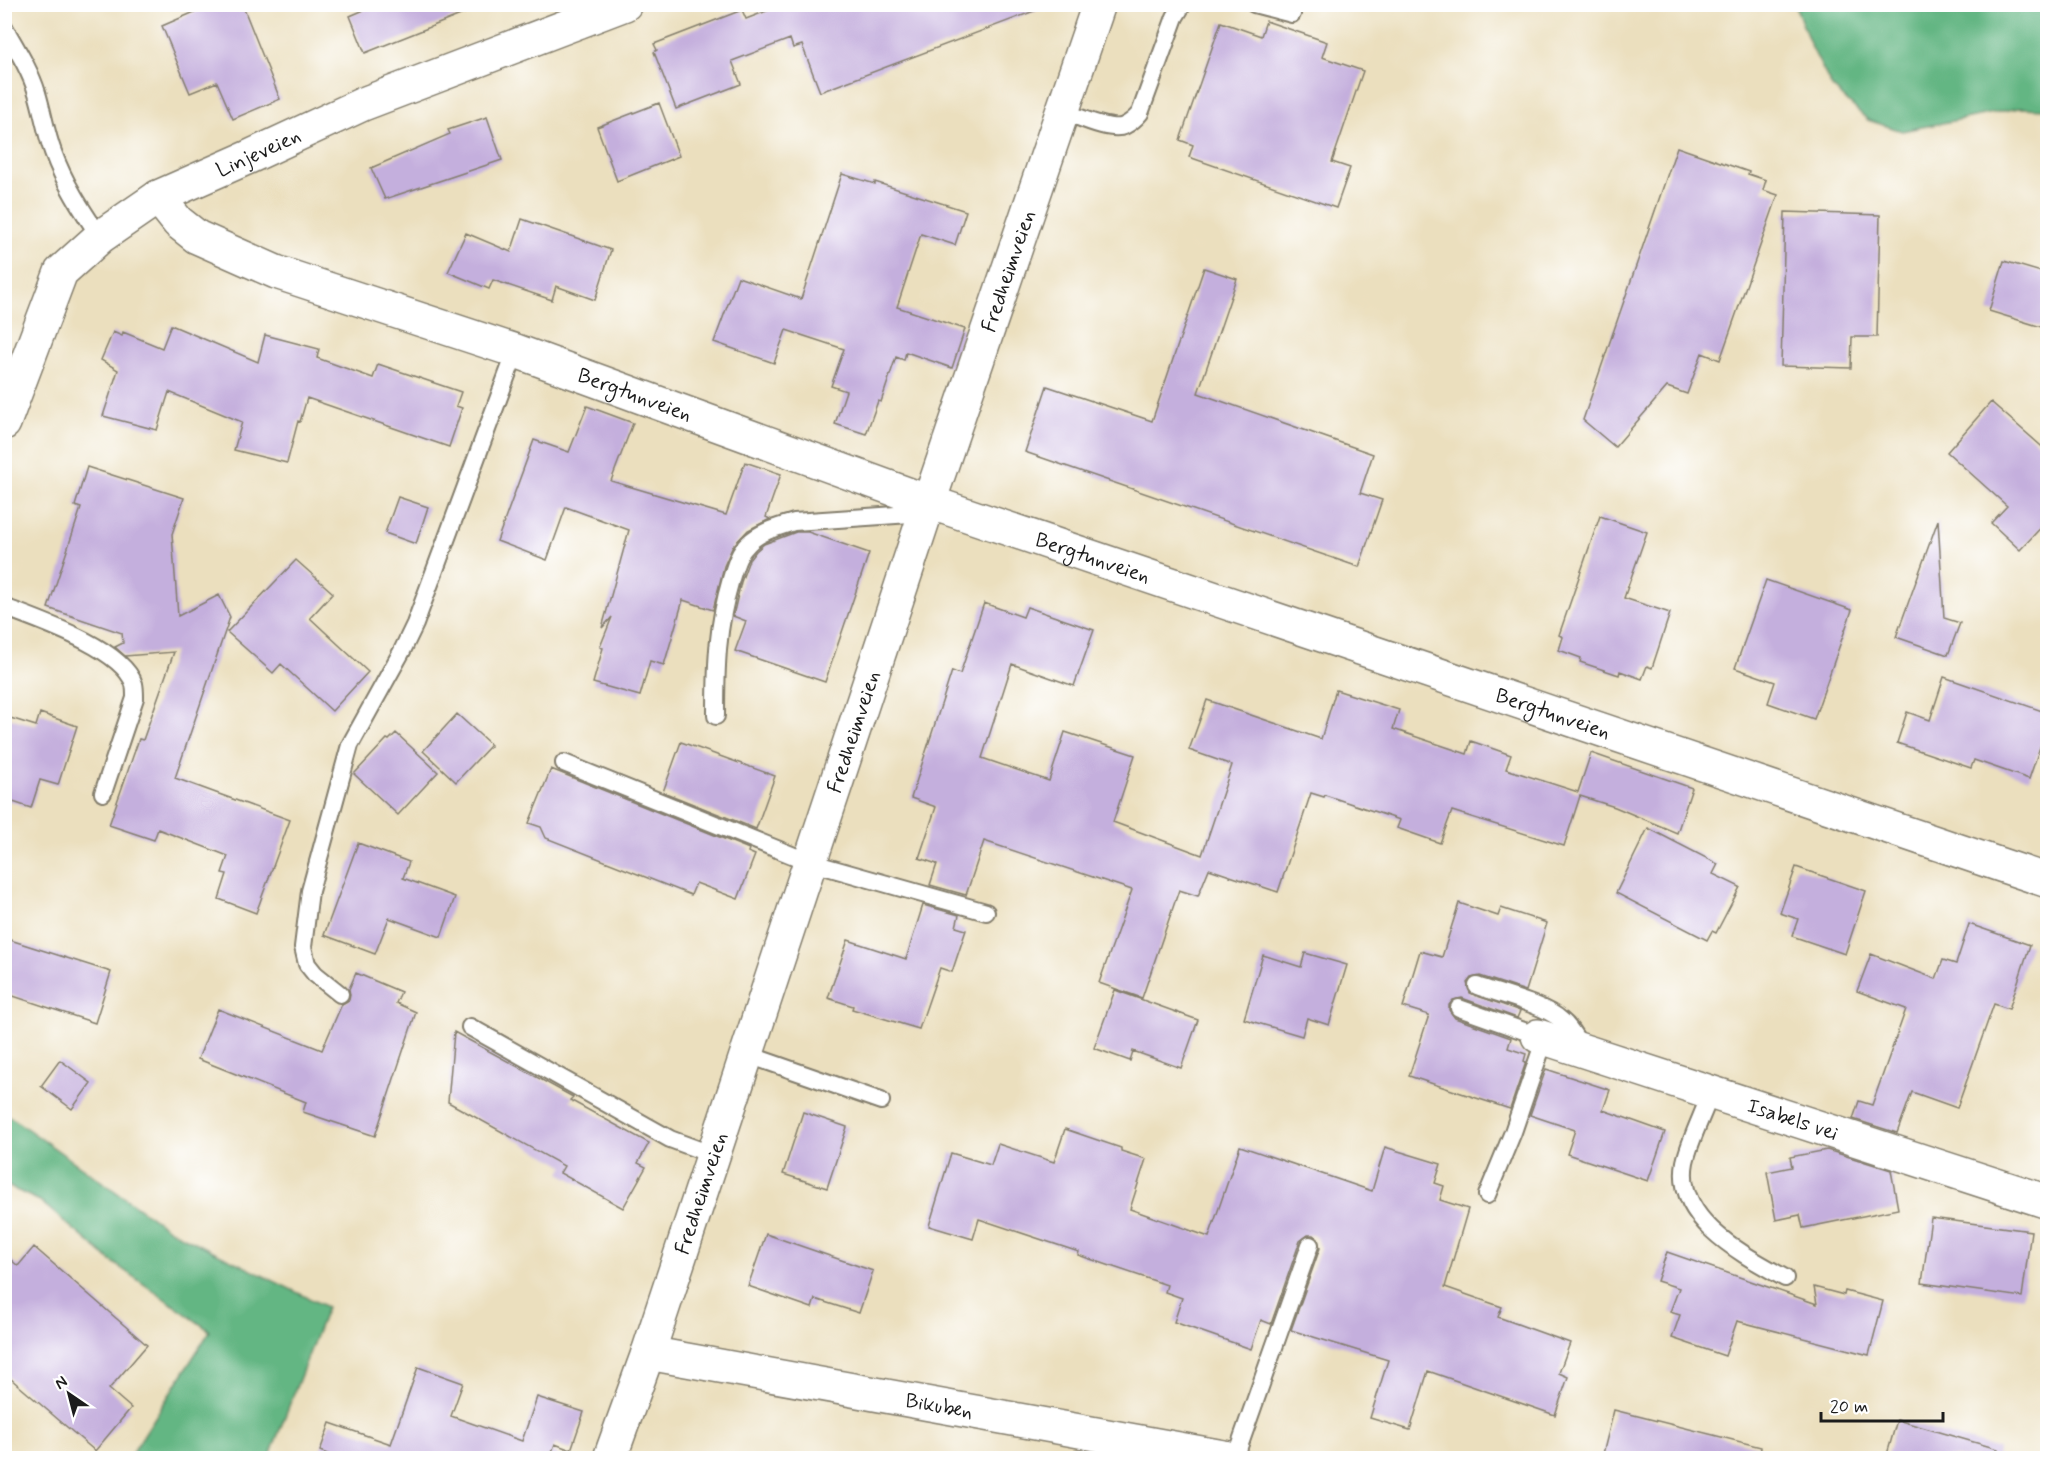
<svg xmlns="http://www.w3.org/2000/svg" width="2052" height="1463" font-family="Mynerve,sans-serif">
  <rect width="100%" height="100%" fill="#fff"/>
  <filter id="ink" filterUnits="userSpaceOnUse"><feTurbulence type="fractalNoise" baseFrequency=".0167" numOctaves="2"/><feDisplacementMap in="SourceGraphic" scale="12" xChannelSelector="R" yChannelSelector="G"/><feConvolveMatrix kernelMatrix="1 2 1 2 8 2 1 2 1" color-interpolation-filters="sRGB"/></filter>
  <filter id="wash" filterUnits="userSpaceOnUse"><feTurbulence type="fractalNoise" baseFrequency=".008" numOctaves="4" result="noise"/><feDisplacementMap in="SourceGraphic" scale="24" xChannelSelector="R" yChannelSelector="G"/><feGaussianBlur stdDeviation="1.35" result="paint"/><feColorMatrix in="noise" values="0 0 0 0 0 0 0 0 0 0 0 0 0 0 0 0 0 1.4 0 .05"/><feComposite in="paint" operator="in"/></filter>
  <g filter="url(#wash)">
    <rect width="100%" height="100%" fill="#ebdfbe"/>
    <path fill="#63b683" stroke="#406950" stroke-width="1.5" d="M1795,5H2047V109L2019,108L1902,131L1868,120L1832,87L1811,46Z
      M5,1113L170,1230L327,1307L269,1458H129L210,1331L111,1261L40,1201L5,1185Z"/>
    <g id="blocks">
      <path fill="#c4afdd" d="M213,4H242L280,99L233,119L217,82L190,93L162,26Z
        M378,4H482L483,6L365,53L350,16Z
        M776,4H1041L1042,8L820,92L802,45L793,48L790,39L732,61L741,84L676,109L654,52L657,50L654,44L742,10L746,19L777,7Z
        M1266,21L1327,42L1322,57L1363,71L1332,162L1350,168L1336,208L1189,157L1193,145L1180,140L1221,22L1261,36Z
        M659,103L679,156L617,181L597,127Z
        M487,117L502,160L385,199L371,168L450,134L448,130Z
        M1677,147L1749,172L1748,174L1766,180L1763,190L1778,195L1720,360L1702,353L1687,394L1667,387L1615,447L1583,420Z
        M842,174L875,184V182L966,211L955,245L921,234L897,307L965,329L952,368L906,352L904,360L896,357L881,402L878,401L866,434L835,424L846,391L831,386L844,349L786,330L774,363L714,342L738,277L801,299Z
        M1785,212L1880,215L1877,337H1852L1851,368L1781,366Z
        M522,219L611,250L595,300L556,286L552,300L493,280L489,289L448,272L466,233L511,252Z
        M2004,261L2048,274V329L1989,311Z
        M1204,268L1237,279L1198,393L1373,454L1360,493L1382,500L1359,567L1025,452L1047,386L1152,421Z
        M171,325L258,362L265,335L319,349L317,358L373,378L378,364L461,392L456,406L462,408L449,447L307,398L300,422L298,421L287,463L234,450L242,422L169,392L157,430L103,416L118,370L101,360L113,332L122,336L123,332L162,348Z
        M1991,402L2048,452V520L2020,550L1991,523L2007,506L1947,452Z
        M587,406L633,423L611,481L726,515L745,462L781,474L766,517L770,519L748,530L733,546L724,566L713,610L683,600L664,665L650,661L640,696L593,683L603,648L600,647L612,617L602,628L629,530L566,507L547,560L497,541L534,440L569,452Z
        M87,467L184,498L172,534L178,616L219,595L230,617L175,778L290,820L256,913L219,899L227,874L222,873L228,856L158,829L154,840L109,825L139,739L143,740L174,652L125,656L115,647L123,643L122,633L48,608L81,508L75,506Z
        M398,497L428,507L416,544L385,533Z
        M1600,516L1647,532L1624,598L1670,613L1652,668L1647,666L1642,679L1620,671L1619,675L1580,662L1581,658L1559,650L1563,637L1559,635Z
        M1938,520L1944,618L1960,623L1948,655L1896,637Z
        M796,532H808L869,553L825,682L735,651L746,621L733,616L741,582L749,560L756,551L764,544Z
        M296,560L333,593L310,618L368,672L332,711L281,664L273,673L227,632Z
        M1766,580L1852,610L1814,719L1768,703L1775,682L1735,668Z
        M984,603L1023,617L1027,607L1094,630L1074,686L1012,664L982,758L1049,781L1065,732L1135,755L1113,822L1202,855L1232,765L1189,750L1207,700L1321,739L1336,690L1399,710L1393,729L1467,754L1471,741L1511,755L1506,769L1578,792L1591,753L1692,788L1677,833L1615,807L1580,796L1564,846L1452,811L1440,843L1397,828L1400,820L1325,795L1324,797L1311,793L1278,892L1209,869L1198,896L1179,890L1142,998L1099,983L1132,890L984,841L966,895L930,885L937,864L919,858L936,807L911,798L952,671L960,674Z
        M1944,677L2048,713V724L2029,779L1974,760L1971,768L1897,743L1907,712L1930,720Z
        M40,713L77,726L58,785L40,780L31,808L4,799V716L36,726Z
        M457,714L491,745L456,782L423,751Z
        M396,733L438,772L398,815L354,774L387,739L389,740Z
        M681,742L775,776L756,829L663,792Z
        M551,769L749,849L748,852L755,855L738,899L696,883L691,895L546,838L541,827L529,823Z
        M1648,828L1718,864L1713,874L1740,887L1716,933L1712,931L1707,940L1616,893Z
        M358,843L409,862L403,878L455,897L441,937L389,918L375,954L324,935Z
        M1796,867L1866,891L1845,954L1792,936L1798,919L1780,913Z
        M1459,903L1498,916L1501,908L1547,923L1526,991L1480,976L1471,978L1467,983L1470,993L1520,1011L1517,1018L1462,998L1453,1000L1449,1005V1010L1455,1018L1511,1038L1508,1048L1526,1054L1524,1061L1526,1062L1510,1109L1409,1076L1429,1015L1403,1007L1420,951L1442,957Z
        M923,905L959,915L956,927L966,930L952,972L940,968L919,1029L852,1009L853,1006L828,998L848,940L906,959Z
        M1969,924L2030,945L2009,1009L1994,1004L1957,1108L1912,1092L1897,1133L1853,1119L1859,1101L1872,1105L1906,1009L1857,991L1871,954L1936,979L1943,960L1956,964Z
        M4,938L111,972L95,1023L4,993Z
        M1305,953L1347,965L1329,1025L1307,1018L1302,1036L1244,1019L1263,955L1301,967Z
        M356,973L401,992L396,1003L416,1012L375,1136L303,1112L306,1102L198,1059L218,1009L322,1050L342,1004L349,1000L350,995L349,989Z
        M1115,990L1198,1020L1181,1068L1133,1051L1130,1061L1094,1048Z
        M454,1032L573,1097L570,1100L649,1143L638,1163L646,1167L623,1208L560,1173L564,1166L448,1102Z
        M60,1060L91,1083L72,1109L41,1086Z
        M1546,1069L1610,1090L1603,1110L1665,1132L1648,1181L1567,1154L1575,1130L1530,1115Z
        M803,1112L847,1127L827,1188L783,1174Z
        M1065,1129L1121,1148V1151L1146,1159L1130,1209L1209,1237L1240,1146L1372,1191L1385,1147L1441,1164L1435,1183L1444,1186L1440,1200L1468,1209L1445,1287L1502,1307L1498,1317L1570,1343L1559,1373L1568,1377L1555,1415L1428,1371L1410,1430L1370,1418L1388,1360L1291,1330L1320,1248L1318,1239L1313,1235H1308L1300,1241L1271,1324L1261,1320L1251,1349L1174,1322L1182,1298L1165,1292L1167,1285L1078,1255L1079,1252L979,1219L973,1239L929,1226L951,1153L991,1165L998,1144L1054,1162Z
        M1827,1150L1891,1170L1898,1209L1803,1228L1800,1215L1776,1220L1767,1172L1792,1167L1790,1157Z
        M1931,1218L2031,1231L2022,1297L1922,1283Z
        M766,1234L873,1271L859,1313L815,1299L812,1308L748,1286Z
        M34,1247L147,1345L109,1389L131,1408L95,1451L4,1373V1254L18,1266Z
        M1667,1252L1817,1304L1814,1287L1844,1295L1845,1291L1883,1301L1869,1355L1737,1321L1725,1356L1672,1338L1680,1315L1670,1312L1679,1288L1657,1281Z
        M418,1367L463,1383L451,1416L522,1441L537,1397L584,1412L571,1450L555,1444L552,1452L558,1454L557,1458H337L320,1451L330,1423L391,1444Z
        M1614,1410L1761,1447L1760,1458H1602Z
        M1897,1420L1998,1449L1997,1458H1886Z"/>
    </g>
  </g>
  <g filter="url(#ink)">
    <use href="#blocks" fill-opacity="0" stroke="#847e6d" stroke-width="1.5"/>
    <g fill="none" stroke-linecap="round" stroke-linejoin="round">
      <defs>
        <path id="service" d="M1254,4L1292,14
          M4,27C16,48 30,70 37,93C43,113 46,133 53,152C64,183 82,210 100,237
          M1062,111C1077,116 1110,132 1124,126C1130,123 1136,118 1140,113L1175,17L1183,4
          M4,607C38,620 122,648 134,684C135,688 135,693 135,698L103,793
          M716,716C716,666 717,627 731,579C735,566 738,553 749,543C761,531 779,527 794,522L925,513
          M564,763L809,862L986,912
          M1477,986C1499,994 1545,1005 1561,1020C1570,1027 1575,1037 1581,1047
          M340,994L315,974L307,964L303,947L310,891L350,745L402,651L415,624L516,351
          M1459,1008L1538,1036
          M470,1027L670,1139L713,1155
          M746,1054L881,1101
          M1711,1092C1703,1115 1690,1139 1685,1162C1674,1220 1744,1255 1785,1278
          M1487,1195L1513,1132L1545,1038
          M1235,1458L1310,1245"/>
        <g id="minor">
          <path id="s1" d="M158,197L178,222L197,237L276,272L516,351L929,502L2048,881"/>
          <path id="s2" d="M1538,1036L2048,1202"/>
          <path id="s3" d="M648,1353L1229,1458"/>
          <path id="s4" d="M610,1458L648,1353L929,502L1099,4"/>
        </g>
        <g id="tertiary">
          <path id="s5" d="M4,423L61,272L100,237L158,197L249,157L363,104L625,4"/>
        </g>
      </defs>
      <use href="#service" stroke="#847e6d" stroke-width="20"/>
      <use href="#minor" stroke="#847e6d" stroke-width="36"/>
      <use href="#tertiary" stroke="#847e6d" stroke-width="36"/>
      <use href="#service" stroke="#fff" stroke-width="16"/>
      <use href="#minor" stroke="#fff" stroke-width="33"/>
      <use href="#tertiary" stroke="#fff" stroke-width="33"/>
    </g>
  </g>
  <g text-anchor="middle" stroke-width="4.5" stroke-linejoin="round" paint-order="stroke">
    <g font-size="21" fill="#1c1c1c" stroke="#fff">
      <text dy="7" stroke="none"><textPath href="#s5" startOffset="394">Linjeveien</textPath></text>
      <text dy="7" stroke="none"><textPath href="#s4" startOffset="1252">Fredheimveien</textPath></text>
      <text dy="7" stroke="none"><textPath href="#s1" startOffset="522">Bergtunveien</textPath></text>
      <text dy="7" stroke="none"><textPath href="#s1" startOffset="1008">Bergtunveien</textPath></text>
      <text dy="7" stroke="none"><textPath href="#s1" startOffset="1494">Bergtunveien</textPath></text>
      <text dy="7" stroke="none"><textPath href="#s4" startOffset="766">Fredheimveien</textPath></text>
      <text dy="7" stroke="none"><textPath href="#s2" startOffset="268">Isabels vei</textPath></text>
      <text dy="7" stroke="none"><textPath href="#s4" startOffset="280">Fredheimveien</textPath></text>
      <text dy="7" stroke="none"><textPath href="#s3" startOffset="296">Bikuben</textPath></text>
    </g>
  </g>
  <rect width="2052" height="1463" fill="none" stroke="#fff" stroke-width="24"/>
  <g transform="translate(69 1394) rotate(325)" stroke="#ffffff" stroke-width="4.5" paint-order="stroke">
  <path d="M0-4.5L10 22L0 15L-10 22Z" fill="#1c1c1c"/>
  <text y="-9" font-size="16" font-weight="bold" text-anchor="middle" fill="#1c1c1c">N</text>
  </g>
  <path d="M1821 1412v9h122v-9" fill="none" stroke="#1c1c1c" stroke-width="3"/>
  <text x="1830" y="1412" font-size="18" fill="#1c1c1c" stroke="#ffffff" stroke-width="4.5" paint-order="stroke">20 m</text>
</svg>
